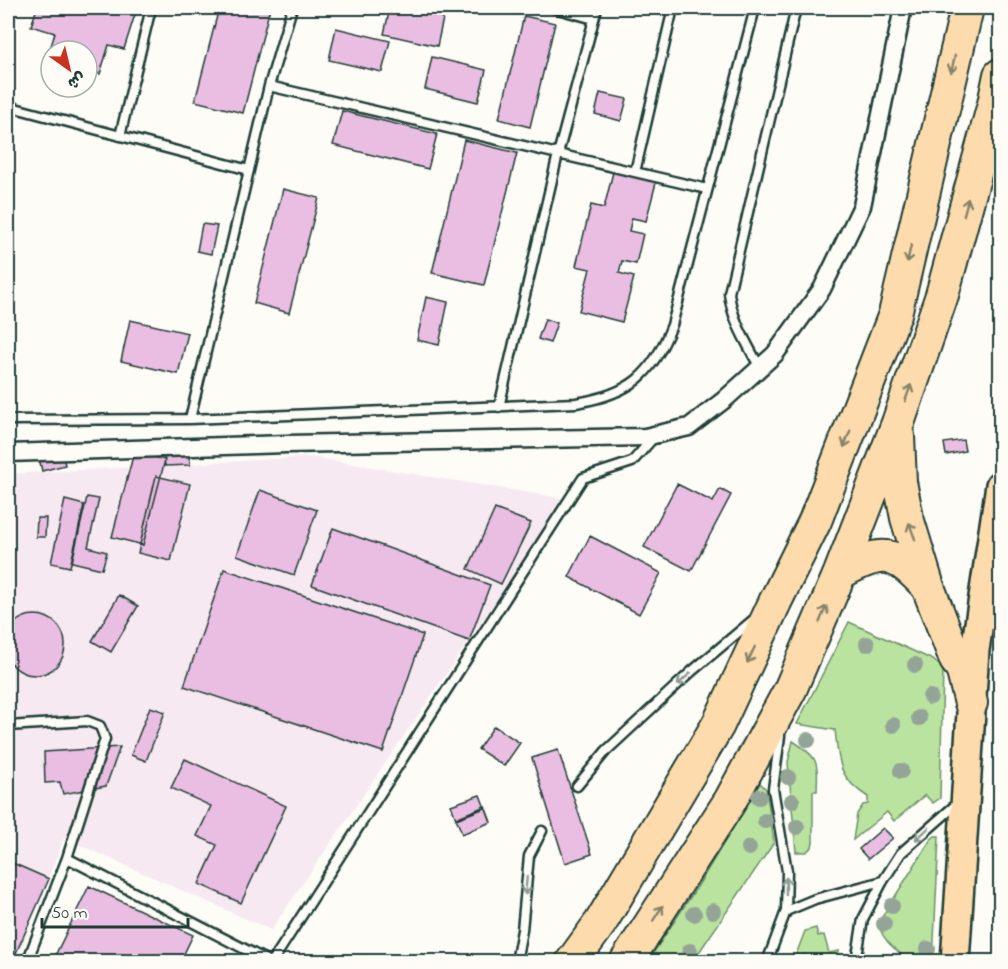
<svg xmlns="http://www.w3.org/2000/svg" width="1008" height="969" font-family="'Indie Flower','Playpen Sans Arabic',sans-serif">
  <rect width="100%" height="100%" fill="#fdfcf7"/>
  <filter id="ink" filterUnits="userSpaceOnUse"><feTurbulence type="fractalNoise" baseFrequency=".0167" numOctaves="2"/><feDisplacementMap in="SourceGraphic" scale="12" xChannelSelector="R" yChannelSelector="G"/><feConvolveMatrix kernelMatrix="1 2 1 2 8 2 1 2 1" color-interpolation-filters="sRGB"/></filter>
  <g filter="url(#ink)">
    <path fill="#f7e9f1" d="M311,457L566,499L271,930L64,838L16,961L8,962V474Z"/>
    <path fill="#bae3a0" stroke="#6c906a" stroke-width="1.5" d="M849,622L933,660L943,668L940,798L933,803L925,795L894,821L887,812L853,840L857,814L863,805L868,804V797C838,778 839,763 835,730L797,724Z
      M793,741C819,758 818,761 817,791H813V842L812,847L806,852H796L788,762Z
      M760,783L766,789L774,842L771,847L693,961H648L699,884Z
      M935,836H939L933,961H909C897,950 880,940 879,922L931,839Z
      M816,928L818,936L824,935L829,953L839,951L836,961H817L804,954L794,960L805,931Z"/>
    <path fill="#eabde2" stroke="#1f3d34" stroke-width="1.5" d="M37,8H137L124,49L109,45L100,74L87,70V51H51V60L47,59L55,33L31,26Z
      M219,8H270L243,113L195,101Z
      M390,8H415L444,14L437,46L384,34Z
      M524,16L555,23L530,127L499,119Z
      M336,28L390,41L382,72L329,60Z
      M432,57L486,70L478,102L425,89Z
      M600,93L627,99L621,121L595,114Z
      M342,111L437,134L428,169L333,145Z
      M464,140L517,153L484,285L432,273Z
      M614,168L657,179L646,221L632,218L629,231L643,234L636,264L622,261L619,273L634,277L622,322L579,311L590,269L576,266L591,205L604,208Z
      M283,189L319,198L289,313L254,303Z
      M202,224L217,226L211,254L197,251Z
      M426,297L448,302L439,345L417,340Z
      M545,319L557,323L550,343L538,339Z
      M130,320L188,333L178,374L121,361Z
      M963,440L965,451L946,455L944,443Z
      M62,452L65,465L42,471L39,458Z
      M134,452L165,460L143,545L112,537Z
      M189,455L190,465L165,466L164,456Z
      M156,476L190,484L171,561L138,553Z
      M677,484L713,502L720,489L731,495L691,571L644,547Z
      M260,490L317,510L294,575L237,555Z
      M87,497L99,499L88,547L107,552L102,569L72,562Z
      M65,500L84,505L70,567L51,563Z
      M495,509L531,523L501,584L468,569Z
      M37,518H46L45,537H36Z
      M333,528L490,585L469,641L312,585Z
      M590,536L661,573L639,614L569,577Z
      M224,569L423,635L383,752L184,686Z
      M119,595L138,606L111,652L92,641Z
      M5 645a30 30 0 1 1 60 0a30 30 0 1 1-60 0Z
      M150,707L165,712L146,761L131,755Z
      M494,726L520,743L504,766L478,749Z
      M120,747L106,786L63,794L60,782L45,783L44,752Z
      M558,750L592,854L565,863L532,758Z
      M185,759L286,806L241,903L199,884L217,845L197,836L211,806L171,788Z
      M480,795L485,808L456,819L451,805Z
      M485,806L491,822L462,834L456,818Z
      M883,828L893,838L868,859L859,849Z
      M8,861L49,879L12,962H8Z
      M89,886L193,935L180,962H52Z"/>
    <g fill="none" stroke-linecap="round" stroke-linejoin="round">
      <defs>
        <path id="service" d="M554,8L594,19
          M269,86L707,189
          M8,103L15,108L249,170
          M120,136L151,8
          M635,172L673,8
          M760,368C747,343 732,321 729,293L796,8
          M499,407L558,154L597,8
          M190,419L269,86L292,8
          M8,420L190,419L576,403C630,394 652,376 672,325L755,8
          M8,726L87,721L100,726L105,739L67,858
          M577,786L606,751L691,672L753,620
          M786,911L815,899L883,881
          M27,962L67,858L270,962
          M272,962L583,478L632,462L654,437
          M516,962L522,930L529,856L542,831
          M767,962L786,911L787,871L773,789L780,736
          M856,962L863,919L883,881L901,853L959,802"/>
        <path id="minor" d="M8,453L287,444L645,437L689,427L724,400L775,354L822,289L862,206L903,8"/>
        <path id="primary" d="M955,962L975,650L1000,485"/>
        <path id="motorway" d="M898,436L900,482L907,518L928,587L956,660L962,668L971,703
          M840,573C884,548 894,551 928,587
          M572,962L601,922L718,725L776,600L815,521L895,314L967,8
          M626,962L730,801L790,690L840,573L898,423L942,295L994,104L1000,75"/>
      </defs>
      <use href="#service" stroke="#1f3d34" stroke-width="13"/>
      <use href="#minor" stroke="#1f3d34" stroke-width="21"/>
      <use href="#primary" stroke="#1f3d34" stroke-width="32"/>
      <use href="#motorway" stroke="#1f3d34" stroke-width="36"/>
      <use href="#service" stroke="#fdfcf7" stroke-width="8"/>
      <use href="#minor" stroke="#fdfcf7" stroke-width="16"/>
      <use href="#primary" stroke="#fedbac" stroke-width="27"/>
      <use href="#motorway" stroke="#fedbac" stroke-width="32"/>
    </g>
    <g fill="#94a598">
      <circle cx="867" cy="644" r="8"/>
      <circle cx="915" cy="665" r="8"/>
      <circle cx="930" cy="697" r="8"/>
      <circle cx="919" cy="718" r="8"/>
      <circle cx="893" cy="725" r="8"/>
      <circle cx="808" cy="740" r="8"/>
      <circle cx="901" cy="771" r="8"/>
      <circle cx="788" cy="777" r="8"/>
      <circle cx="759" cy="797" r="8"/>
      <circle cx="792" cy="801" r="8"/>
      <circle cx="765" cy="821" r="8"/>
      <circle cx="797" cy="827" r="8"/>
      <circle cx="749" cy="848" r="8"/>
      <circle cx="892" cy="906" r="8"/>
      <circle cx="713" cy="911" r="8"/>
      <circle cx="694" cy="914" r="8"/>
      <circle cx="884" cy="924" r="8"/>
      <circle cx="928" cy="949" r="8"/>
      <circle cx="690" cy="951" r="8"/>
    </g>
    <defs><path id="oneway-shaft" d="M-6 0H5M1.5-3L5.5 0L1.5 3" fill="none" stroke-width="1.6" stroke-linecap="round" stroke-linejoin="round" transform="scale(1.5)"/></defs>
    <g stroke="#83846a">
      <use href="#oneway-shaft" transform="translate(953 64) rotate(103)"/>
      <use href="#oneway-shaft" transform="translate(966 207) rotate(-75)"/>
      <use href="#oneway-shaft" transform="translate(909 254) rotate(103)"/>
      <use href="#oneway-shaft" transform="translate(908 393) rotate(-71)"/>
      <use href="#oneway-shaft" transform="translate(847 439) rotate(111)"/>
      <use href="#oneway-shaft" transform="translate(912 531) rotate(-110)"/>
      <use href="#oneway-shaft" transform="translate(823 614) rotate(-67)"/>
      <use href="#oneway-shaft" transform="translate(751 655) rotate(115)"/>
      <use href="#oneway-shaft" transform="translate(658 913) rotate(-57)"/>
    </g>
    <g stroke="#8e9c96">
      <use href="#oneway-shaft" transform="translate(684 679) rotate(137)"/>
      <use href="#oneway-shaft" transform="translate(922 834) rotate(137)"/>
      <use href="#oneway-shaft" transform="translate(526 886) rotate(95)"/>
      <use href="#oneway-shaft" transform="translate(786 886) rotate(-89)"/>
    </g>
  </g>
  <rect width="1008" height="969" fill="none" stroke="#fdfcf7" stroke-width="30"/>
  <rect x="15" y="15" width="978" height="939" fill="none" stroke="#1f3d34" stroke-width="2" filter="url(#ink)"/>
  <g transform="translate(69 69) rotate(146)"><circle r="28" fill="#fdfcf7" stroke="#a4b0a9" stroke-width="1.5"/>
  <path d="M0-4.5L10 22L0 15L-10 22Z" fill="#c8321e"/>
  <text y="-9" font-size="16" font-weight="bold" text-anchor="middle" fill="#1f3d34">ش</text>
  </g>
  <path d="M42 918v9h146v-9" fill="none" stroke="#1f3d34" stroke-width="3"/>
  <text x="51" y="918" font-size="18" fill="#1f3d34" stroke="#fdfcf7" stroke-width="4.5" paint-order="stroke">50 m</text>
</svg>
